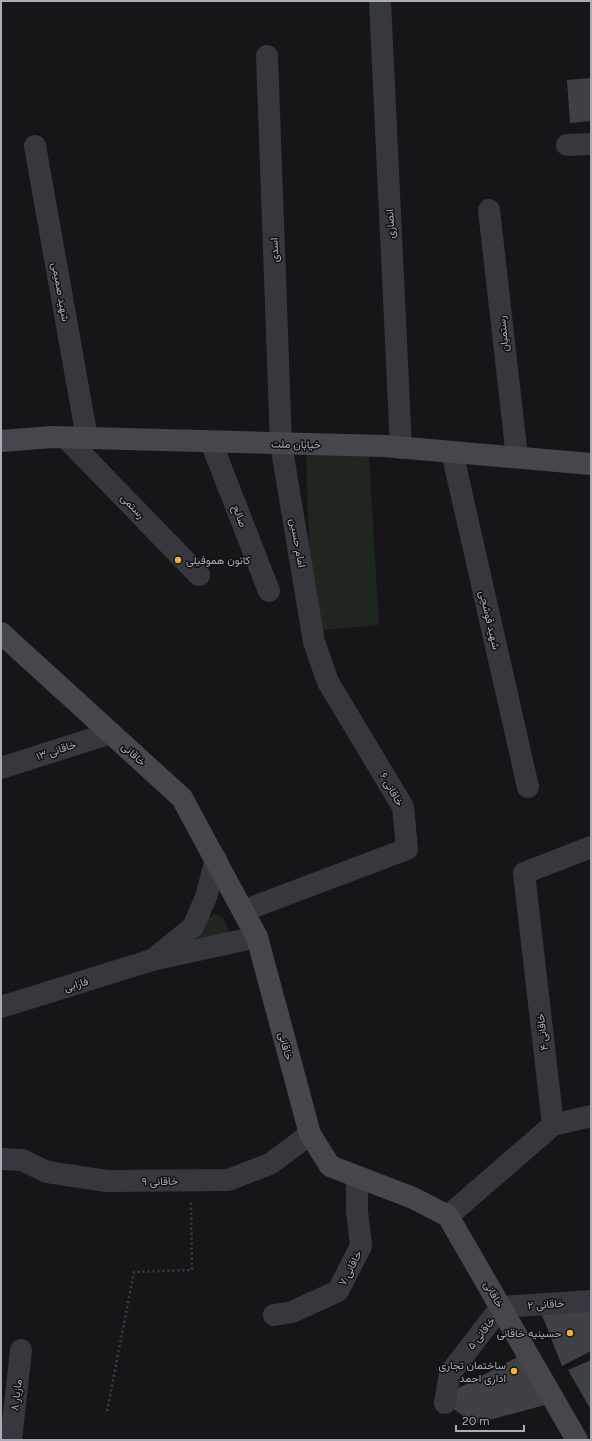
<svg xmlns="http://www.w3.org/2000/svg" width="592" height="1441" font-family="Figtree,Vazirmatn,sans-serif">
  <rect width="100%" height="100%" fill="#161618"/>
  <path fill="#1e261f" d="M306,454L369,455L379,625L312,631Z
    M215,914L223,918L229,931L221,941L191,949L209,917Z"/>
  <path fill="#404145" d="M591,78V121L570,123L567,80Z
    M591,1311V1351L562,1366L542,1315Z
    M527,1352L556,1402L474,1424L451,1407L455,1390Z
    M591,1360V1410L568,1370Z"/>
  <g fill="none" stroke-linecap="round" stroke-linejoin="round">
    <path stroke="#3d3f44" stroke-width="2.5" stroke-dasharray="2 3" stroke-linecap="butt" d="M107,1411L134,1272L192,1270L191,1203"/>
    <path stroke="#37383d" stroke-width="22" d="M380,1L401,448
      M567,145L591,144
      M35,146L87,438
      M489,210L517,457
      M66,438L199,575
      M211,442L269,591
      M452,452L528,787
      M1,768L111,733
      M243,911L407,849L403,807L328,682L314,642L281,444L267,56
      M156,957L193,927L206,897L216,859
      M1,1007L152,960L257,937
      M553,1125L591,1116
      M1,1159L22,1160L47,1172L107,1181L228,1180L270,1164L310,1134
      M448,1216L553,1125L524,873L591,847
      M274,1315L292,1312L338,1291L361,1246L357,1211V1177
      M445,1403L450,1373L501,1307L591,1301
      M11,1440L21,1350"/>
    <path stroke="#45474d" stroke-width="22" d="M1,441L52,437L384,446L591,464
      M1,633L182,798L257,937L310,1134L330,1166L413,1198L448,1216L577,1440"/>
  </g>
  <g fill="#f2b134" stroke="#111113" stroke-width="1.5">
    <circle cx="178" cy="560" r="4"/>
    <circle cx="570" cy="1333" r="4"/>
    <circle cx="514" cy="1371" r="4"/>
  </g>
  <g text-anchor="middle" stroke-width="3" stroke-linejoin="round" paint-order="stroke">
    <g font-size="11" fill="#a8adb8" stroke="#111113">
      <text transform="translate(390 224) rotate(-93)" y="4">انصاری</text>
      <text transform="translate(274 250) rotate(-92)" y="4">اسدی</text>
      <text transform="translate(61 292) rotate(80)" y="4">شهید صمیمی</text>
      <text transform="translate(503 334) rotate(-96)" y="4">رستمیان</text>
      <text transform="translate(296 444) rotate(1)" y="4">خیابان ملت</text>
      <text transform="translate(133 506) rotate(46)" y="4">رستمی</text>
      <text transform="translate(240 516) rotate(69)" y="4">صالح</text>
      <text transform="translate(298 543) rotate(80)" y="4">امام حسین</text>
      <text transform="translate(490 620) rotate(77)" y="4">شهید قوشچی</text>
      <text transform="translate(56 750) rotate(-18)" y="4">خاقانی ۱۳</text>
      <text transform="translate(134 754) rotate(43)" y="4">خاقانی</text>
      <text transform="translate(392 789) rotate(60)" y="4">خاقانی ۶</text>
      <text transform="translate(76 984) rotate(-17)" y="4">فارابی</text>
      <text transform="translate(542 1032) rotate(-97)" y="4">خاقانی ۴</text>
      <text transform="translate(286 1046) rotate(75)" y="4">خاقانی</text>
      <text transform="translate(160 1181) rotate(-1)" y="4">خاقانی ٩</text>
      <text transform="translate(350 1268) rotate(-63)" y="4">خاقانی ۷</text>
      <text transform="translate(494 1294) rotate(60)" y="4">خاقانی</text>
      <text transform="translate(546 1304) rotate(-4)" y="4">خاقانی ۲</text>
      <text transform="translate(481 1333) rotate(-52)" y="4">خاقانی ۵</text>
      <text transform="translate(16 1395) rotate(-83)" y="4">مازیار ٨</text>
    </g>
    <g font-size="11" fill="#a8adb8" stroke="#111113" text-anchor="end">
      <text x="186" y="564" text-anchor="start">کانون هموفیلی</text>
      <text x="562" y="1337">حسینیه خاقانی</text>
      <text x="506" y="1369">ساختمان تجاری<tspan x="506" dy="13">اداری احمد</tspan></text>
    </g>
  </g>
  <rect width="592" height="1441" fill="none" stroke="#a8adb8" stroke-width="4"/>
  <path d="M456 1425v6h68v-6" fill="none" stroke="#a8adb8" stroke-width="2"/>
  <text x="462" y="1425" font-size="12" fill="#a8adb8" stroke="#111113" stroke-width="3" paint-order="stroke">20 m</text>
</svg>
